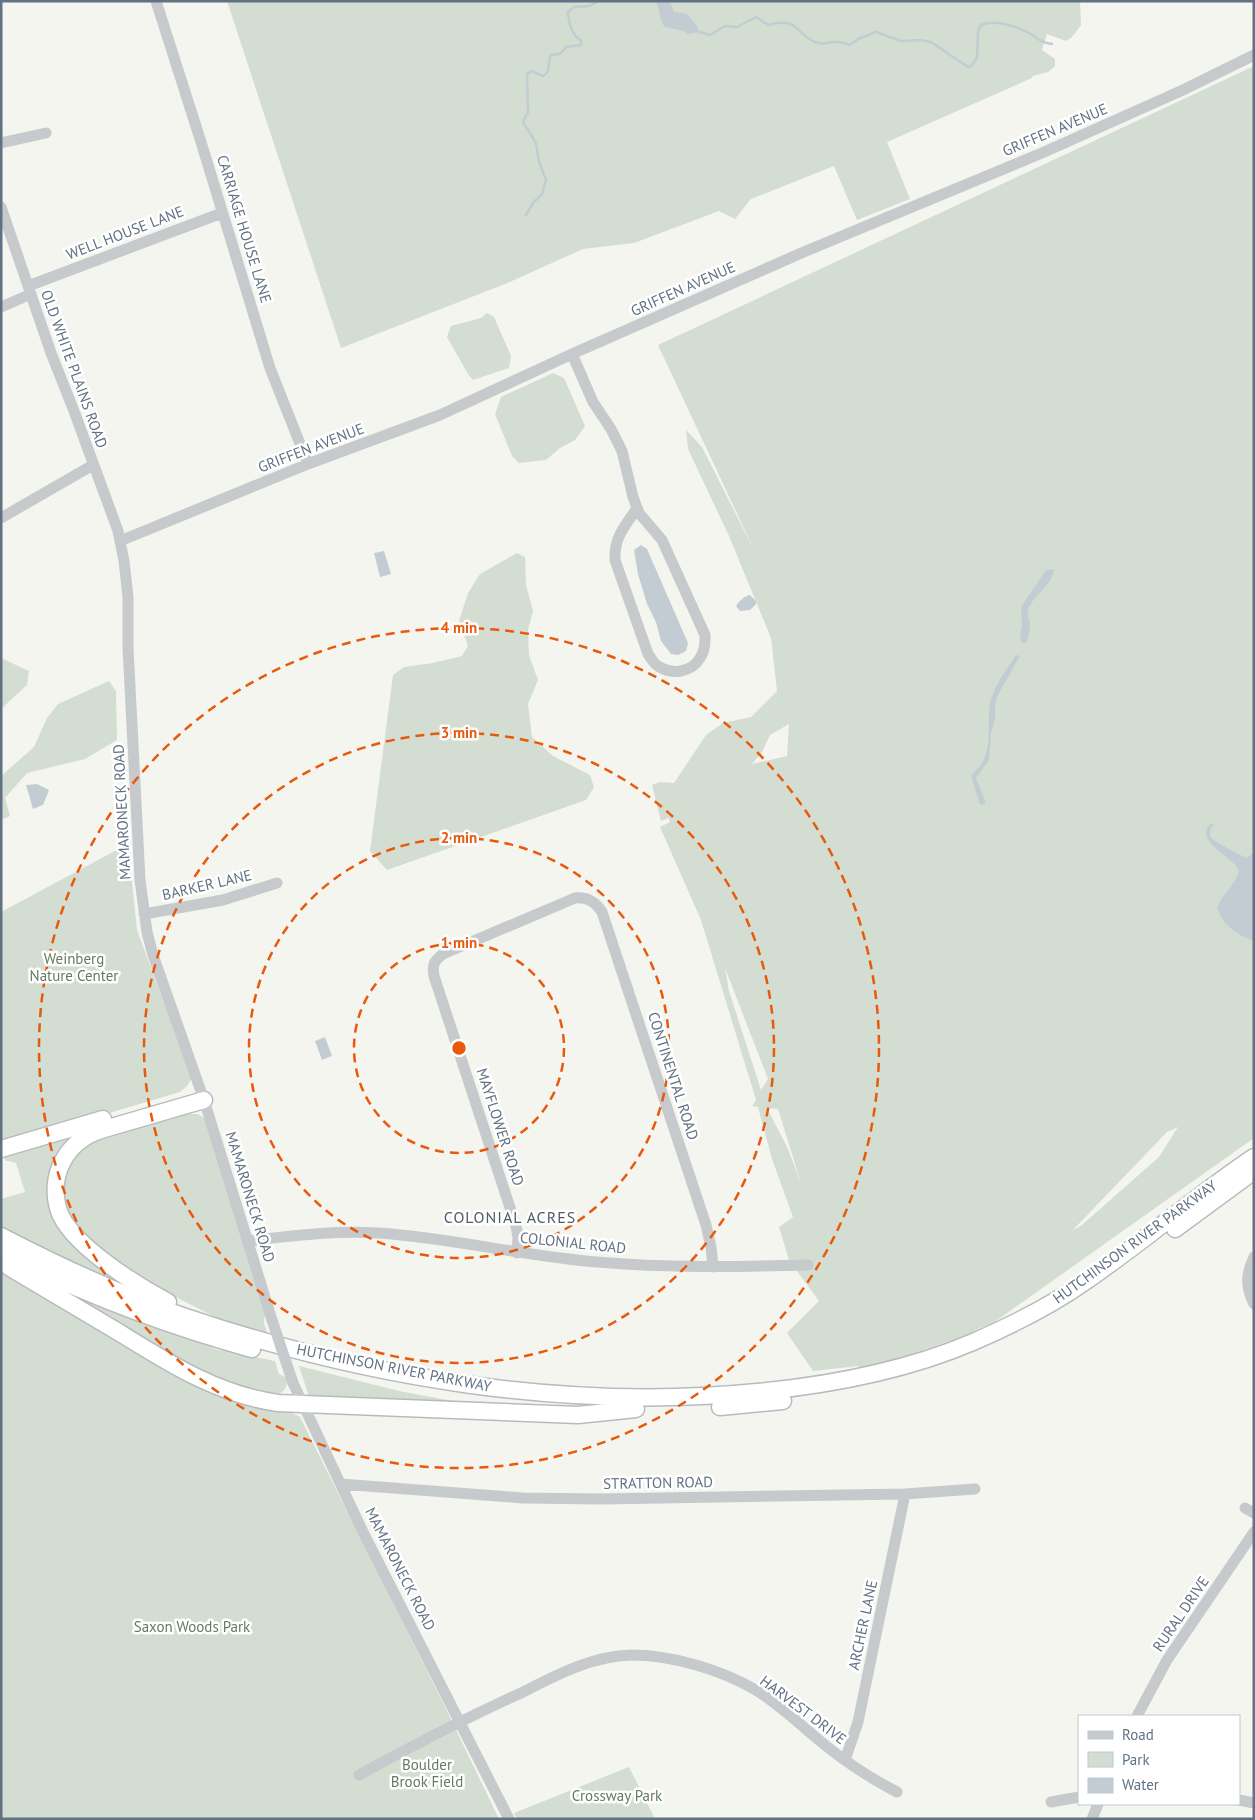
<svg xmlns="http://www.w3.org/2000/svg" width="1255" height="1820" font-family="'PT Sans',sans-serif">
  <rect width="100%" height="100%" fill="#f5f5f0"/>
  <path fill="#d4ddd1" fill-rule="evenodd" d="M227,1H1080L1081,25L1072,37L1066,41L1047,34L1042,50L1055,59V66L1048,72L1033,76L1032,78L887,142L910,199L857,220L834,166L751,199L735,219L719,211L634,243L583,249L505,284L341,348Z
    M1254,66V1138L993,1323L975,1330L972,1333L906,1356V1361L860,1373L858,1366L813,1371L787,1333L819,1301L789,1260L779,1227L793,1217L772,1159L758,1107L752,1106L756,1100L753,1090L701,920L660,827L670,822L669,818L661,821L652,785L659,782L674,783L706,735L723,723L751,717L777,691L771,638L729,536L688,449L686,430L702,447L755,552L658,345ZM789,724L787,756L752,764L762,752L770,735ZM725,968L768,1079L761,1090L729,991ZM767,1108L778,1109L801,1183L788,1149ZM1178,1127L1159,1157L1082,1225L1072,1231L1167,1132Z
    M487,313L494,317L511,356L509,368L473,380L468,374L447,337L451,326L481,318Z
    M553,373L564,378L585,426L575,440L560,448L546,460L519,463L512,456L495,414L501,397Z
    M517,553L525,557L526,585L533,611L528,630L529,655L538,680L528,704L532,737L553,756L590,775L594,787L586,800L387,870L370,851L393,675L404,667L433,663L462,656L468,646L459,621L468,593L480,574Z
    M1,658L29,671L27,685L1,709Z
    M109,681L116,691L117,740L85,759L27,773L5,798L10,816L1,820V776L34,747L47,718L58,704Z
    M128,844L137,930L192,1078L187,1086L180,1092L1,1145V912Z
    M183,1114H198L205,1119L265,1314L264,1323L267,1333L221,1320L148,1283L98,1248L65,1215L59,1189L66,1166L77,1149L100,1136L154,1123Z
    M76,1131L49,1192L113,1274L109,1278L16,1235L1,1226V1199L25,1192L16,1163L9,1161H6L2,1154Z
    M1,1271L198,1386L253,1408L288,1411L300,1417L447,1711L499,1819H1Z
    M88,1302L127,1317L210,1346L214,1349L275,1361L279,1374L287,1378C288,1394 277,1396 264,1395L175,1363L86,1306V1303Z
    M299,1366L399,1391L464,1403L309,1397Z
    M629,1767L655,1819H517L514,1813Z"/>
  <path fill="#c3ccd2" d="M655,1H670L674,12L687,14C691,20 698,23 699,32L687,34L684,31L665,27C658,21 662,11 655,1Z
    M641,545L647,549L688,643L686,651L678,655L671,654L661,641L656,622L647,604L638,574L634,550Z
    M384,551L391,574L380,577L374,553Z
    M1054,569C1053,585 1035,593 1029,608C1026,615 1030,620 1030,627C1030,632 1028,638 1026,643L1021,642L1020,635L1022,626L1021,607L1046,570Z
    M750,595L756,601V604L750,610L740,611L736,606C739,601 745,596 750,595Z
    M1016,655L1020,656L999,693L995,704V719L991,733L989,760L976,778L986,803L982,805L980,804L971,776C975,770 981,767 983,761C993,742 986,719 991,699C996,683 1007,669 1016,655Z
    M37,784L49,790L43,805L33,809L26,785Z
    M1210,824H1214L1210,830V837C1220,845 1234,851 1246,858L1254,853V941C1237,935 1222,925 1217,907C1223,894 1235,885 1239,871C1233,856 1194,843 1210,824Z
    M325,1037L332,1056L322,1060L315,1041Z"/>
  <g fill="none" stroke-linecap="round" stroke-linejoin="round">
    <path stroke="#c3ccd2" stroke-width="2.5" d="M699,32L710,35L725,26L737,27L756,17L768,25C801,16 795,36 818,43C825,45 831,41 838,42C842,42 847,44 850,45L858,39L876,32L901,41L920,40L931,42L968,67L971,66L977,58L978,32L981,25C996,19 1018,27 1031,34C1039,39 1042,43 1052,44
      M526,215L533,203L542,194L546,180L539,162L536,143L523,122L528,112L527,74L532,71L543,76C553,70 546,63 551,55L560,54L566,47L581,45V41C571,34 569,23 568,12L574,7L589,6L599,1"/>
    <defs>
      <path id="highway" d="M1,1149L103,1119
        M1175,1229L1254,1171
        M1,1236C61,1267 122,1296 186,1317C366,1378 567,1411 757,1392C831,1385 905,1371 973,1342C1012,1325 1051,1306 1086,1281C1143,1242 1196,1196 1254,1157
        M1,1252C81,1293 165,1325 252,1349
        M9,1267C46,1289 83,1311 120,1333C170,1364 219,1395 278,1403L578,1415L636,1409
        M168,1302C136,1285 77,1248 61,1216C54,1201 54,1182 60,1167C68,1148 82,1136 101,1130L204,1100
        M720,1407L783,1401"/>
    </defs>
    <use href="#highway" stroke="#b8bbbe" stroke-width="19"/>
    <path stroke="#c7cacd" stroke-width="11" d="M156,1L201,142L270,368L308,464
      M1,143L46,133
      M1,207L51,353L74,411L118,531L124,561L128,597V648L140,880L147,932L153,955L204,1100L272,1320
      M28,286L222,213
      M1,307L31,294
      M572,354L593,402L611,429L622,451L633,497L639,513L662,540L705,635C705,643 705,651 700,658C691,673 672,675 658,666C654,664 651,658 648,654L615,560C614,536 625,527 637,508
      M1,518L93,465
      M120,541L308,464L440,415L572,354L806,251L1042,153L1183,90L1254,55
      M144,914L223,900L277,883
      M247,1241C291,1236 335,1230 379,1233C452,1238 523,1256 596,1262C667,1268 737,1267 808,1265
      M517,1253L518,1237L516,1226L434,976C432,964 434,961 443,954L575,898C587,897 595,901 602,912L706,1225L711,1247L713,1267
      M1254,1257C1246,1274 1245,1287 1254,1304
      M293,1383L364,1534L509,1819
      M341,1484L523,1498L602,1499L905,1494L975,1489
      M1245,1508L1254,1513
      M1137,1716L1167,1660L1254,1532
      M845,1760L858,1722L905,1494
      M359,1775C412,1746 466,1718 521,1693C555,1676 591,1656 631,1655C671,1655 719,1669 754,1689C780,1704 801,1726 825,1745C847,1763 872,1779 897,1792
      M1239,1800L1254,1803
      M1051,1802L1079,1797
      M1092,1819L1098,1804"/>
    <use href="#highway" stroke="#fff" stroke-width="16"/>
    <path stroke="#c7cacd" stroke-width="11" d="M272,1320L293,1383"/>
  </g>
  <g fill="none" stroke="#e8590c" stroke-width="2.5" stroke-dasharray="9 6">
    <circle cx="459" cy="1048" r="105"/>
    <circle cx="459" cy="1048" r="210"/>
    <circle cx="459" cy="1048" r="315"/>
    <circle cx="459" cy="1048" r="420"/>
  </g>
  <g text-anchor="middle" stroke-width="5" stroke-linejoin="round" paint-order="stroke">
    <g font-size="15" fill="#617284" stroke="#fff">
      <text transform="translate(1055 130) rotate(-23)" y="5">GRIFFEN AVENUE</text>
      <text transform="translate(244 229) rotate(73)" y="5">CARRIAGE HOUSE LANE</text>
      <text transform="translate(125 233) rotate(-21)" y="5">WELL HOUSE LANE</text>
      <text transform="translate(683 289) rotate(-24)" y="5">GRIFFEN AVENUE</text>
      <text transform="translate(74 369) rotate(70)" y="5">OLD WHITE PLAINS ROAD</text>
      <text transform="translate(311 448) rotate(-21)" y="5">GRIFFEN AVENUE</text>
      <text transform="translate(122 812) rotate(-93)" y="5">MAMARONECK ROAD</text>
      <text transform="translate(207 885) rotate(-13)" y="5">BARKER LANE</text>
      <text transform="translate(673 1076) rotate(72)" y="5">CONTINENTAL ROAD</text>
      <text transform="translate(500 1127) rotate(72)" y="5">MAYFLOWER ROAD</text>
      <text transform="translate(250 1197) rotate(73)" y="5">MAMARONECK ROAD</text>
      <text transform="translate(1135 1242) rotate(-36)" y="5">HUTCHINSON RIVER PARKWAY</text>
      <text transform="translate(573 1243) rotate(6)" y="5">COLONIAL ROAD</text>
      <text transform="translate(394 1368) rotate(11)" y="5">HUTCHINSON RIVER PARKWAY</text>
      <text transform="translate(658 1483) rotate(-1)" y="5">STRATTON ROAD</text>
      <text transform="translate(400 1569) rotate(63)" y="5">MAMARONECK ROAD</text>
      <text transform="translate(1181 1614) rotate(-56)" y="5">RURAL DRIVE</text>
      <text transform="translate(863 1625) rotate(-78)" y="5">ARCHER LANE</text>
      <text transform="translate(803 1710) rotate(37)" y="5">HARVEST DRIVE</text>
    </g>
    <g font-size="15" fill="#637b60" stroke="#fff">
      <text x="74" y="964">Weinberg<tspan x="74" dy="17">Nature Center</tspan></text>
      <text x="192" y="1632">Saxon Woods Park</text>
      <text x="427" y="1770">Boulder<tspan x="427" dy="17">Brook Field</tspan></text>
      <text x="617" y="1801">Crossway Park</text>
    </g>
    <g font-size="16" letter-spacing="1" fill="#4f5b69" stroke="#fff">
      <text x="510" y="1223">COLONIAL ACRES</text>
    </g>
  </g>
  <circle cx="459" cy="1048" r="8" fill="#e8590c" stroke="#fff" stroke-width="2.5"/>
  <g font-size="15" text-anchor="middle" font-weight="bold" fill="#e8590c" stroke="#fff" stroke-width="5" stroke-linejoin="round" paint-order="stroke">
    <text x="459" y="633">4 min</text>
    <text x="459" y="738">3 min</text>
    <text x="459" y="843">2 min</text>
    <text x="459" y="948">1 min</text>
  </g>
  <rect width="1255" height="1820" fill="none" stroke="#617284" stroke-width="5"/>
  <rect x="1078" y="1715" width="162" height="90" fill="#ffffff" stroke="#c0c7ce"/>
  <rect x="1088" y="1731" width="25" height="8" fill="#c7cacd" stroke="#c0c7ce"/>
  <text x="1122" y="1740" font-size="15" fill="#617284">Road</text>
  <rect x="1088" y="1752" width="25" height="15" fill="#d4ddd1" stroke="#c0c7ce"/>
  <text x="1122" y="1765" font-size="15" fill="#617284">Park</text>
  <rect x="1088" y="1778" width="25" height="15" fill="#c3ccd2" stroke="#c0c7ce"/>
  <text x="1122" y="1790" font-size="15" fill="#617284">Water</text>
</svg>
